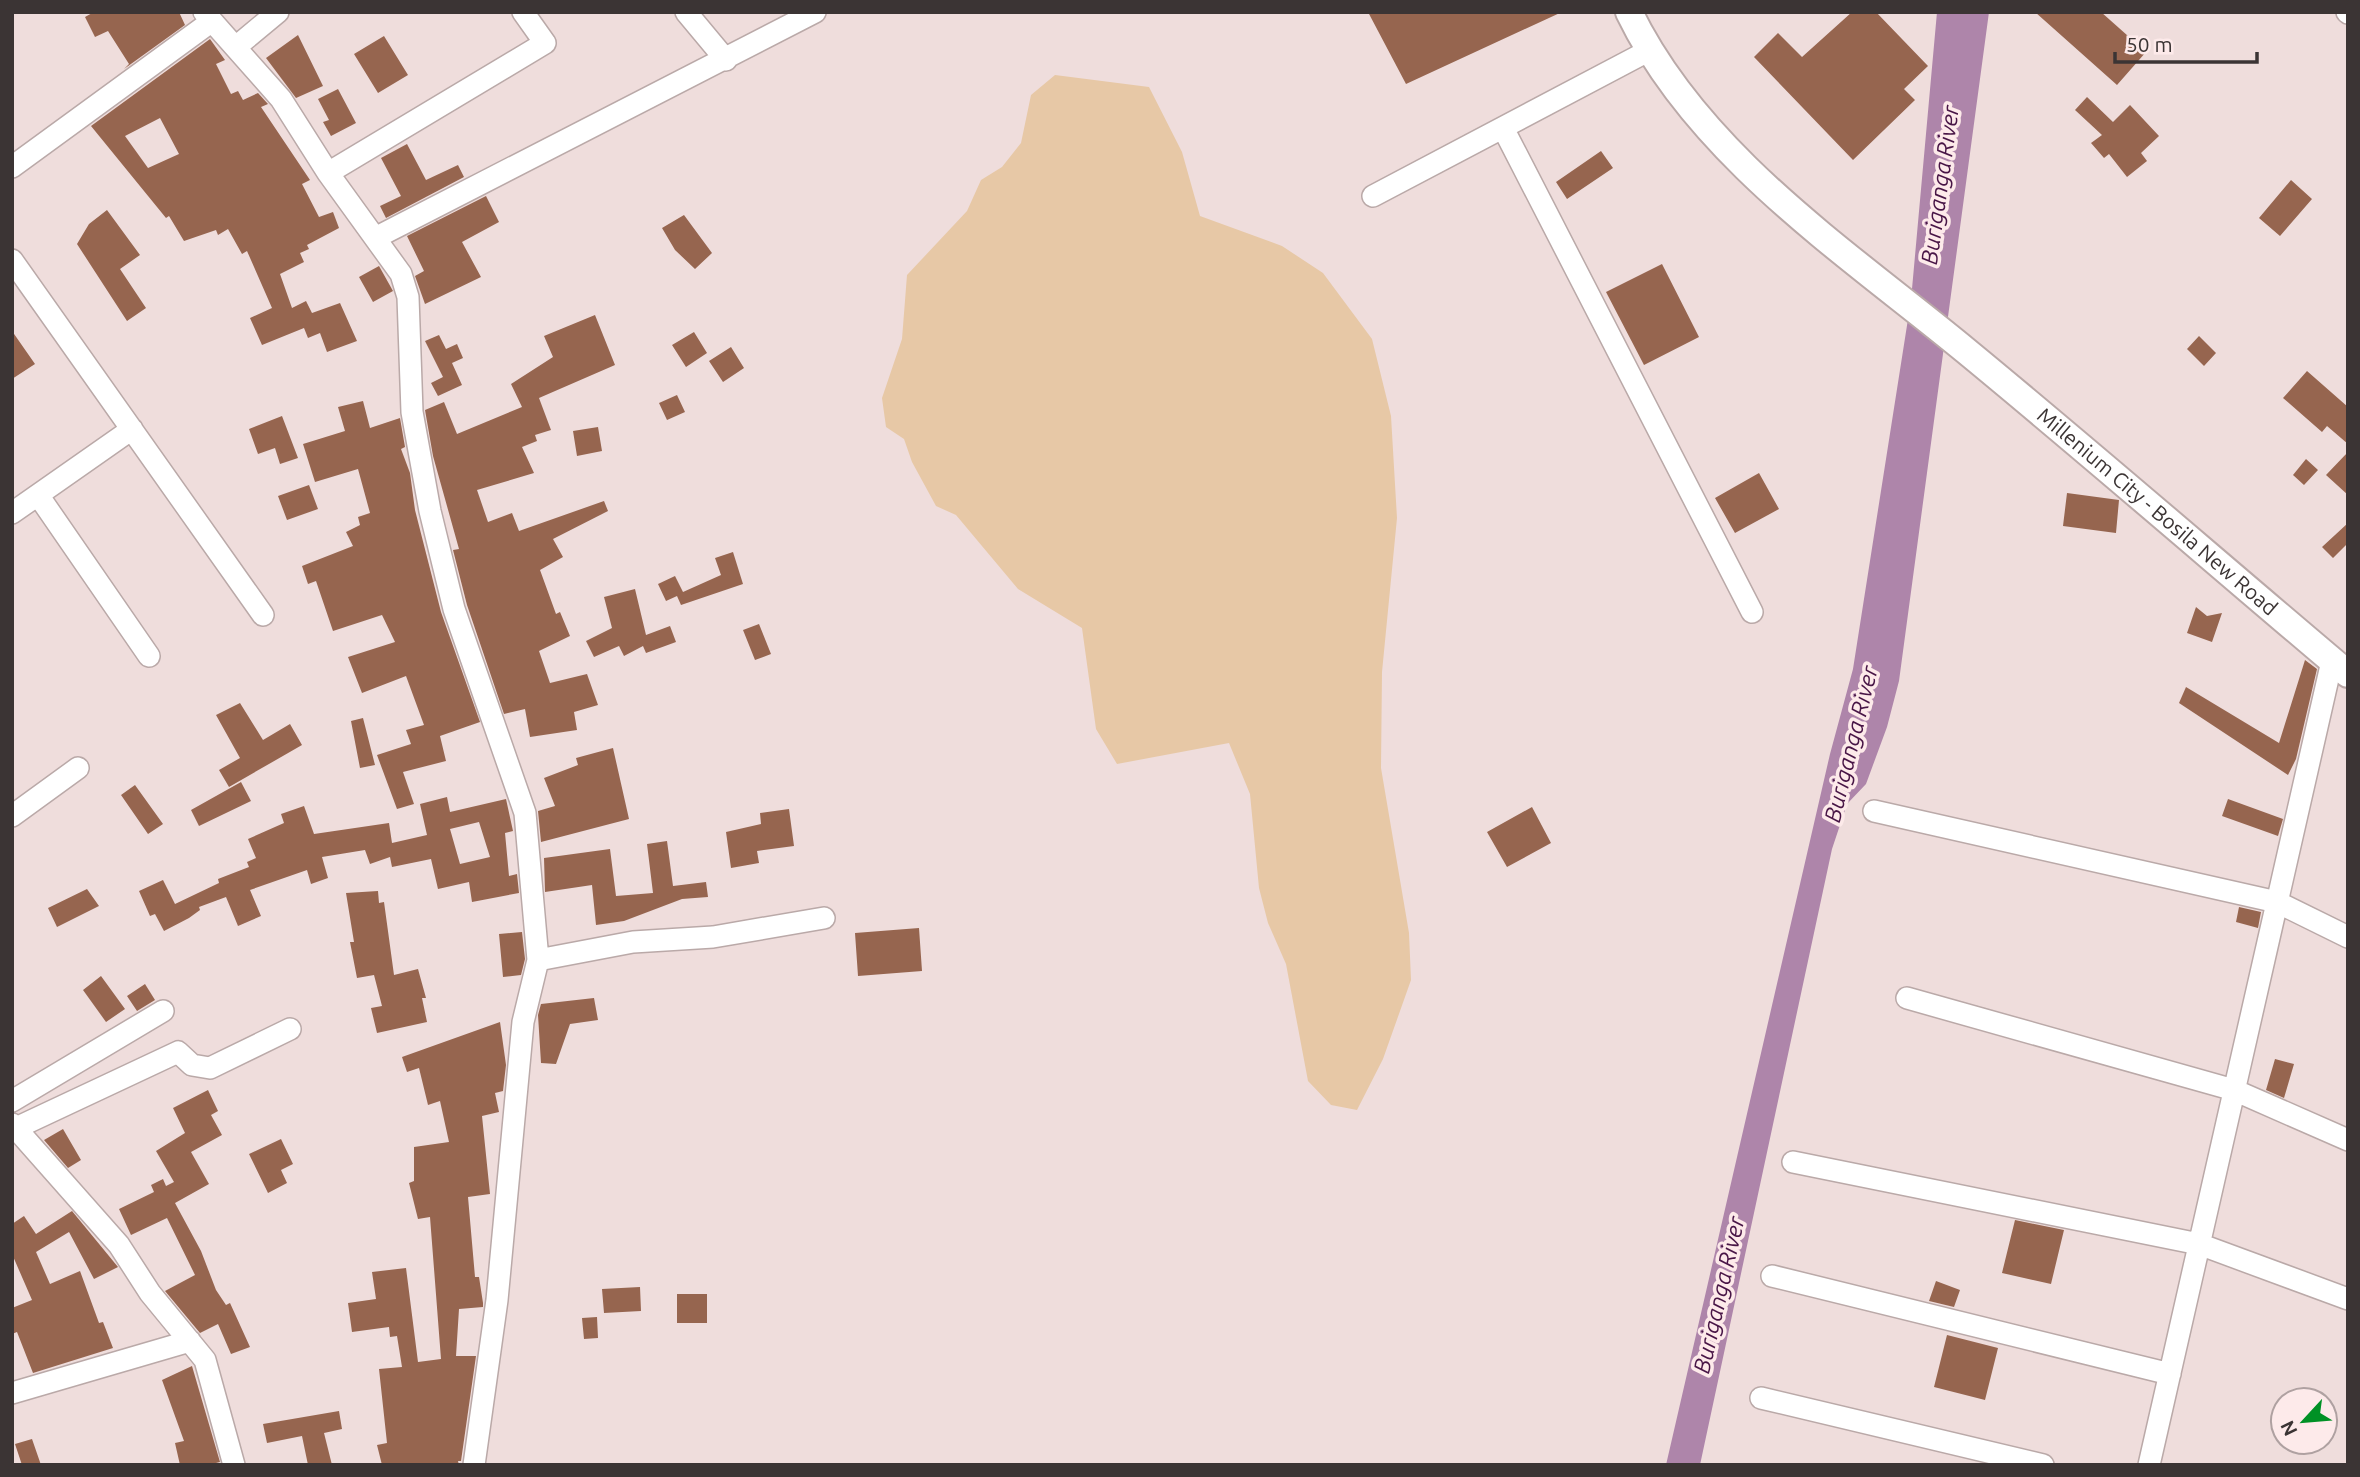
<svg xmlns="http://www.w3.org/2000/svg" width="2360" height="1477" font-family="Ubuntu,sans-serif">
  <rect width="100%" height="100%" fill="#efdddc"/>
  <path fill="#e7c8a6" d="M1055,75L1149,87L1182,152L1200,216L1282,246L1323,273L1372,339L1391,416L1397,518L1382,672L1381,768L1409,933L1411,980L1383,1059L1357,1110L1331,1105L1308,1081L1286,964L1268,923L1259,888L1250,794L1229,743L1117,764L1096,729L1082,628L1018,589L956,515L936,506L912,462L904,439L886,427L882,398L902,339L907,275L967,211L981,180L1002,167L1021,143L1031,95Z"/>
  <path fill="#ae85aa" d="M1937,12H1989L1899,681L1887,727L1866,784L1847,804L1832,849L1700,1465H1666L1830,754L1853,669L1911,300Z"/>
  <path fill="#96654f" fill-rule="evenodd" d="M94,12H179L185,25L124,69L129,64L108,31L95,37L85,17Z
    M1368,12H1562L1406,84Z
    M1852,12H1876L1928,66L1904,89L1915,100L1853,160L1754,57L1778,33L1802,57Z
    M2035,12H2101L2146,52L2117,85Z
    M298,35L323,86L296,98L266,58Z
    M384,36L408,75L378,93L354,54Z
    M210,39L225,60L216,64L231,94L238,91L243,100L258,93L268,104L261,107L310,180L302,184L319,217L333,212L339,228L307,245L309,249L300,253L304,262L280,274L292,308L306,301L312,313L340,303L357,341L327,352L320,333L308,338L304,328L262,345L250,318L272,308L247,251L242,254L228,229L218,235L216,230L184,241L169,216L166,218L91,126ZM160,118L179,154L148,168L125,136Z
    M338,89L356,123L331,136L323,122L329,120L318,99Z
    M2087,97L2113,122L2130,105L2159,136L2141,153L2147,161L2127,177L2109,154L2104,158L2091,143L2102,135L2075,110Z
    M407,144L426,180L458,165L464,177L386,218L380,206L401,196L381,158Z
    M1601,151L1613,168L1567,199L1556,182Z
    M2291,180L2312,199L2280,236L2259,218Z
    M486,196L499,222L462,242L481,277L425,304L415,276L424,271L407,236Z
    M107,210L140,255L120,269L146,308L127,321L77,244L89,224Z
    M684,215L712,253L695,269L675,250L662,228Z
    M1662,264L1699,337L1644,365L1606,292Z
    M379,266L393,291L373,302L359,277Z
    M595,315L615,365L539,398L551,430L535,435L537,441L522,447L534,473L477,490L488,522L512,513L519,531L604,501L608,511L553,539L563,557L540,570L556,614L560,612L570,636L539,651L550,683L587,674L598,705L574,712L577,730L530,737L525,709L504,714L467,605L453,550L459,549L433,456L425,410L444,402L457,434L522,407L511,384L553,357L544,336Z
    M12,331L35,364L12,379Z
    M694,332L707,353L686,367L672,345Z
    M439,335L446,349L457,344L463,358L452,363L462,385L438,396L431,383L443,377L425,341Z
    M2199,336L2216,353L2204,366L2187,349Z
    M731,347L744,368L723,382L709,361Z
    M2307,371L2348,407V444L2327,426L2322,432L2283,398Z
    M677,395L685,412L667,420L659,403Z
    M363,401L370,428L400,418L405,447L401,449L410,473L415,510L441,612L480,722L440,736L446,761L403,772L414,804L397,809L377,755L411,744L406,730L424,725L406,676L362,693L348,657L395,642L382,615L333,631L316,581L308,584L302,566L353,546L346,532L360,525L358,517L370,513L358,469L315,482L303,444L345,431L338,407Z
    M282,416L298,458L280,464L275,448L258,454L249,429Z
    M598,427L602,451L577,456L573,431Z
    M2348,452V495L2326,475Z
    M2306,459L2318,470L2304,485L2293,475Z
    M1759,473L1779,509L1735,533L1715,498Z
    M309,485L318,509L287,520L278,496Z
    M2067,493L2119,500L2116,533L2063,526Z
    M2348,523V543L2333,558L2322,547Z
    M733,552L743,584L681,605L677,596L666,601L658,584L675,576L683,592L721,575L715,558Z
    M635,589L646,635L670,626L676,642L646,653L643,646L624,656L619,646L594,657L586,641L612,628L604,597Z
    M2196,607L2207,616L2222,613L2212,642L2187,633Z
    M759,624L771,654L755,660L743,630Z
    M2305,660L2317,669L2296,759L2288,775L2179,703L2186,687L2279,743Z
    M240,703L263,740L290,724L302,745L229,787L219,770L240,758L216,715Z
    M363,718L375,765L360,768L351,721Z
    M613,748L629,819L541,842L538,811L555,806L544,778L578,765L576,758Z
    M241,782L251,801L199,826L191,810Z
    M135,785L163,824L148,834L121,795Z
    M447,797L450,812L506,799L513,831L505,833L509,876L517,874L519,893L472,902L469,882L438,889L431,859L392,867L390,857L370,864L365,850L322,857L328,878L311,884L307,870L250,890L261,916L238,926L226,897L199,907L200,910L189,918L164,931L155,914L150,916L139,891L163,880L175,904L219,883L218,879L249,867L247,862L256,858L248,839L284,823L281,814L304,806L314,834L389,823L392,843L427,835L420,804ZM479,822L490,857L460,864L450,829Z
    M2228,799L2283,819L2278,836L2222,816Z
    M1532,807L1551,843L1507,867L1487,832Z
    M789,809L794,846L757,851L759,863L731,868L726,832L761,824L760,813Z
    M667,841L673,886L706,882L708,897L682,899L624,921L596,925L592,885L545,892L544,858L610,849L616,896L653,893L647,844Z
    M87,889L99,906L57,927L48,908Z
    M378,891L379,903L384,902L394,975L418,969L426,998H422L427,1022L377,1033L371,1008L382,1006L374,975L357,978L350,942H354L346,893Z
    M2239,907L2261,912L2258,928L2236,922Z
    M919,928L922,971L858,976L855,933Z
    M522,932L525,959L521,975L503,977L499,934Z
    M101,976L125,1009L106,1022L83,990Z
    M145,984L155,1000L137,1011L127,996Z
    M594,998L598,1020L570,1024L556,1064L541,1063L538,1015L541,1004Z
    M500,1022L506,1065L503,1091L495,1093L499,1112L482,1116L490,1194L468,1197L475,1277H479L483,1303V1307L459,1309L456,1356H476L461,1461H458L459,1465H382L377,1445L387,1443L379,1369L402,1367L397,1336L390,1337L389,1327L352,1332L348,1303L376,1299L372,1272L406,1268L418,1362L441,1359L430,1217L418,1219L409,1183L414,1181V1147L449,1142L440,1101L428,1105L419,1068L407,1072L402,1057Z
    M2275,1059L2294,1064L2284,1098L2266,1090Z
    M208,1090L218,1111L211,1115L222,1135L191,1152L209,1184L175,1203L201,1251L216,1290L226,1305L230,1303L250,1347L231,1354L218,1324L200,1333L165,1291L195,1275L167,1218L131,1235L119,1209L154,1192L151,1185L163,1179L166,1186L174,1182L156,1151L185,1133L173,1108Z
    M63,1129L81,1160L68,1168L44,1140Z
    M281,1139L293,1164L281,1170L287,1183L268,1193L249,1154Z
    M72,1211L118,1267L94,1279L69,1232L36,1252L50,1284L80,1271L99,1323L103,1322L113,1348L33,1373L17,1332L12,1334V1308L32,1300L12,1254V1224L24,1216L36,1234Z
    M2015,1220L2064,1230L2051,1284L2002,1273Z
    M1936,1281L1960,1290L1954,1307L1929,1301Z
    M640,1287L641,1311L604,1313L602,1289Z
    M677,1294H707V1323H677Z
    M597,1317L598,1338L584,1339L582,1318Z
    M1947,1335L1998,1348L1985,1400L1934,1387Z
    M192,1366L220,1462L208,1465H180L175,1443L184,1441L162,1380Z
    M339,1411L342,1429L324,1433L332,1465H308L302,1436L267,1443L263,1424Z
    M32,1439L41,1465H22L15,1444Z"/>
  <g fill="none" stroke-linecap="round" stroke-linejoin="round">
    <defs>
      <path id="minor" d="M204,12L281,99L328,173L401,274L408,297L412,412L430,511L454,609L525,813L538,960L523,1022L497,1300L474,1465
        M686,12L726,60
        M2347,12L2348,13
        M237,46L278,12
        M1503,128L1752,612
        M12,167L212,21
        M328,173L545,43L523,12
        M1373,196L1648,51
        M377,237L815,12
        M12,260L263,615
        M38,495L149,656
        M12,513L132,429
        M1874,811L2277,902L2348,937
        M12,816L78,768
        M538,960L633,942L713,937L824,918
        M1907,998L2234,1090L2348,1140
        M12,1101L163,1011
        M12,1124L119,1245L150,1293L205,1360L234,1465
        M16,1128L178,1052L192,1065L210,1068L290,1029
        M1793,1162L2199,1244L2348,1299
        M1772,1276L2170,1374
        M12,1393L190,1341
        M1761,1398L2043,1465
        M2149,1465L2332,661"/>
      <g id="tertiary">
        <path id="s1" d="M1629,12C1698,155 1846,252 1965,350C2094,456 2220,566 2348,674"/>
      </g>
    </defs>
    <use href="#minor" stroke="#baa9a8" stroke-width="24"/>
    <use href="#tertiary" stroke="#baa9a8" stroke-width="30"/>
    <use href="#minor" stroke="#fff" stroke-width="21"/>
    <use href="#tertiary" stroke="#fff" stroke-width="26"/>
  </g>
  <g text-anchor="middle" stroke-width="7" stroke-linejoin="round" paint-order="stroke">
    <g font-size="21" fill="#3b3434" stroke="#fdeaea">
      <text dy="7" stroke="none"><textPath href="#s1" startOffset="732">Millenium City - Bosila New Road</textPath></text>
    </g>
    <g font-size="23" font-style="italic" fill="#481546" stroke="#fdeaea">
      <text transform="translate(1940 185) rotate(-82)" y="8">Buriganga River</text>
      <text transform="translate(1851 744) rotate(-76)" y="8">Buriganga River</text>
      <text transform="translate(1719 1295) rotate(-77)" y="8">Buriganga River</text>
    </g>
  </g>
  <rect width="2360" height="1477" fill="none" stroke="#3b3434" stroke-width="28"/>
  <g transform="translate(2304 1421) rotate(244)"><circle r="33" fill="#fdeaea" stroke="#afa1a1" stroke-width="2"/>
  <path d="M0-5L12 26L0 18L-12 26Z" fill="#009125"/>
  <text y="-10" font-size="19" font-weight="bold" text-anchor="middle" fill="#3b3434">N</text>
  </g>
  <path d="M2115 52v10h142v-10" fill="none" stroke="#3b3434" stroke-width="3.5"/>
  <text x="2126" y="52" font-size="21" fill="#3b3434" stroke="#fdeaea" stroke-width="5" paint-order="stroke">50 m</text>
</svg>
